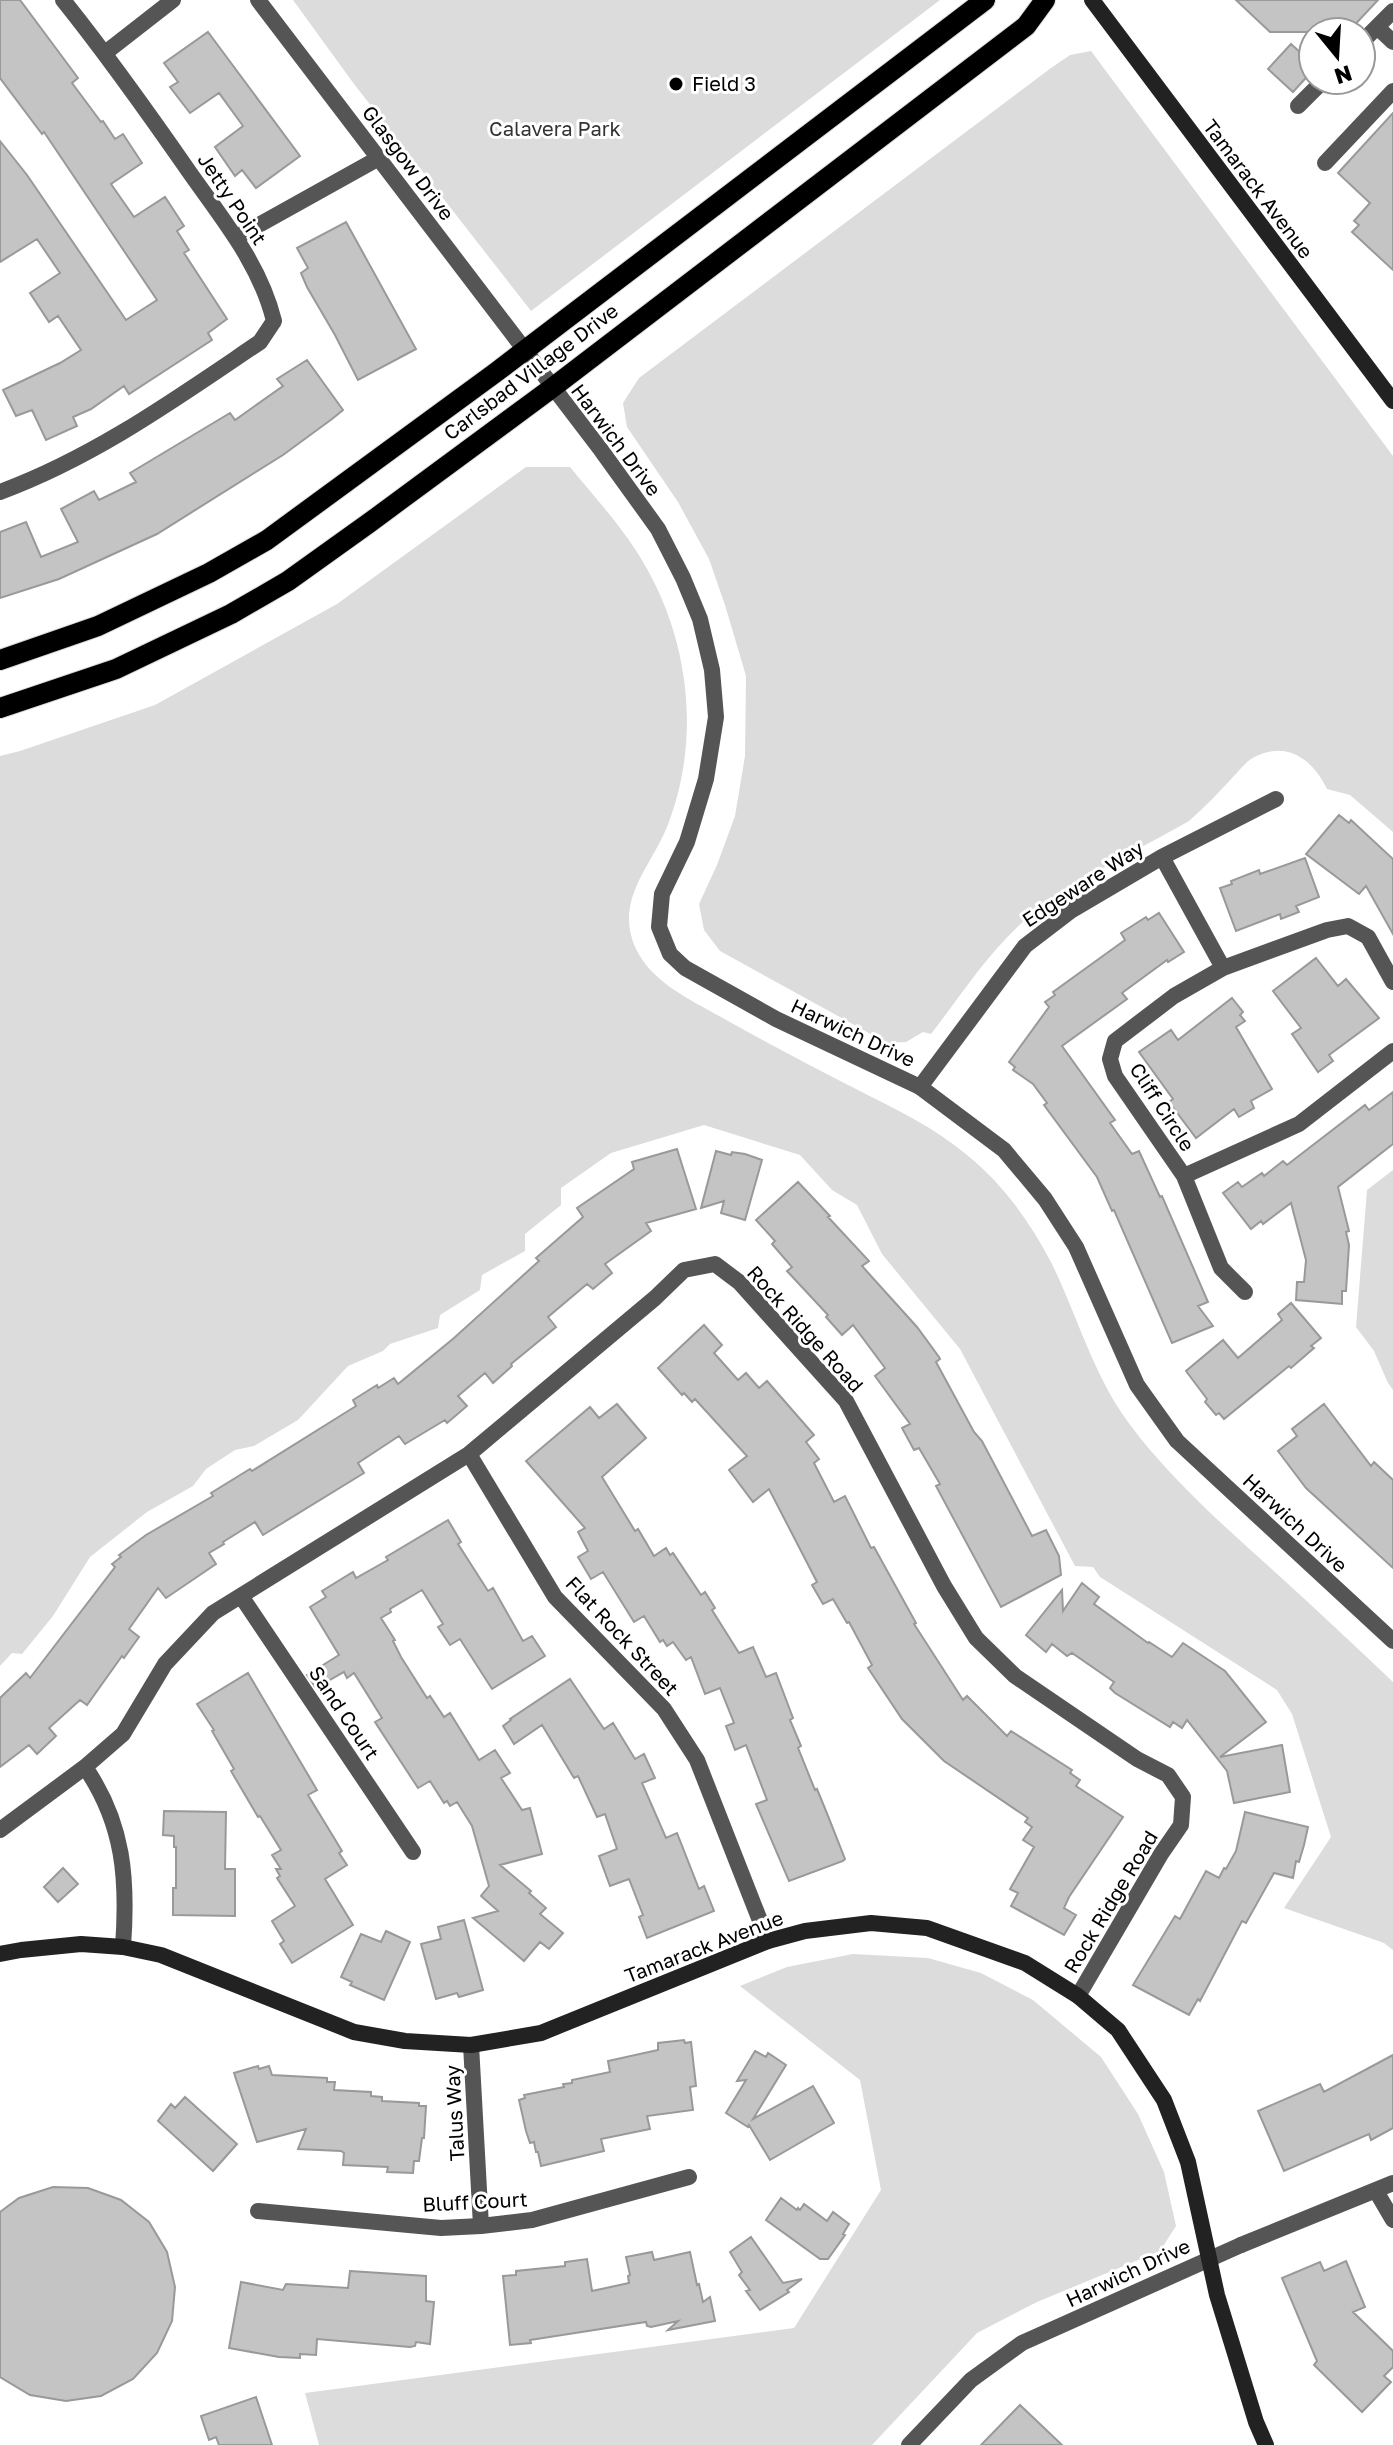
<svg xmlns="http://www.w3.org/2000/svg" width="1393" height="2445" font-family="'Golos Text',sans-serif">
  <rect width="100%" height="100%" fill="#fff"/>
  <path fill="#dcdcdc" d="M293,0H940L531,311L354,84Z
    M1091,51L1393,456V832L1350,795L1327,789C1312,758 1285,739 1251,759C1245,763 1239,771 1233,777C1219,792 1205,807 1189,821C1138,850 1081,877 1035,912C993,944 963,993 931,1034L923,1032L906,1042L887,1043L720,951L704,930L699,904L717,865L735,816L745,756L746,676L725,605L709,559L678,502L627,427L623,403L639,378L1051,68L1070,55Z
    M526,467H570C592,494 616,520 635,549C689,631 703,736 667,827C650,868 615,900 635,947C651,982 689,999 721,1017C765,1042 811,1066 856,1089C895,1109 934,1127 967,1155C1003,1184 1030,1222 1051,1262C1077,1315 1093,1374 1128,1422C1170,1479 1223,1525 1275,1572C1315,1608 1354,1645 1393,1682V1950L1384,1943L1284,1908L1331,1837L1292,1714L1277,1690L1100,1577L1093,1567L1075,1566L960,1349L882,1254L857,1205L832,1190L800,1155L704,1125L611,1153L561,1188V1205L525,1234V1251L482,1275L480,1290L440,1315L438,1328L390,1344L383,1351L348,1366L298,1420L254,1446L235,1450L206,1469L193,1486L147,1512L90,1557L53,1616L22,1654L12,1653L0,1666V756L20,751L155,705L337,604Z
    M1393,1170V1390L1388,1383L1374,1351L1356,1327L1367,1190Z
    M853,1954L928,1958L981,1973L1033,2000L1101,2057L1138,2114L1164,2172L1176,2226L1160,2251L1037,2302L977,2333L872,2445H319L305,2393L794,2328L881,2190L860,2080L740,1986L787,1967Z"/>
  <path fill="#c4c4c4" stroke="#999" stroke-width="2" d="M0,0H20L78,78L72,83L101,122L103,121L115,139L123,134L142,163L111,184L134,217L165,197L184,226L177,231L189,250L184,253L227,319L208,333L212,340L129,394L124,386L91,409L73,417L77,426L46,440L32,410L16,416L3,390L60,363L81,350L58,316L49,322L30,293L60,273L37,239L0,262V141L27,175L126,320L157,300L44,132L42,134L0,78Z
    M1236,0H1378L1348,32H1270Z
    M208,32L300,156L256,188L242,170L235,176L215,147L243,126L219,93L190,113L170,87L178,82L164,63Z
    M1291,44L1313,64V70L1293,92L1268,69Z
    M1393,113V270L1352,232L1359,225L1354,221L1370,203L1338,173Z
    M346,222L416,349L358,380L335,335L307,287L301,273L308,268L297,248Z
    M307,360L343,410L332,419L283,455L157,534L59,579L0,598V532L26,522L41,557L78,542L61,509L94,491L99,500L136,482L130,473L230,413L235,420L283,386L277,379Z
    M1339,815L1349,823L1351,820L1393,859V934L1366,886L1359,894L1306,854Z
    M1305,858L1319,897L1296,906L1299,912L1281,919L1280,914L1236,931L1220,888L1232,884L1231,881L1259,870L1260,874Z
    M1159,913L1184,952L1168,962L1167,960L1122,993L1127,999L1062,1046L1115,1120L1110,1123L1132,1154L1139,1151L1160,1197L1162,1196L1208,1302L1198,1306L1213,1326L1172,1343L1114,1210L1112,1211L1097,1177L1044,1105L1047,1103L1033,1084L1013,1070L1015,1067L1009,1062L1049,1007L1045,1002L1055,995L1053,992L1125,940L1121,933L1146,917L1148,920Z
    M1316,958L1338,986L1346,979L1379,1018L1329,1055L1333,1061L1318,1072L1292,1034L1301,1028L1273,991Z
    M1232,998L1243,1012L1240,1015L1245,1021L1236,1027L1272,1089L1251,1101L1254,1108L1239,1117L1234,1109L1196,1138L1169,1102L1173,1099L1139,1052L1171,1030L1178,1040Z
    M1393,1092V1144L1338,1187L1349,1231L1346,1232L1349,1245L1346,1291H1342V1304L1296,1300L1297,1282H1304L1306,1260L1291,1203L1263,1224L1261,1221L1251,1229L1223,1193L1238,1182L1242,1187L1262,1173L1264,1176L1283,1161L1287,1165L1365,1105L1369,1110Z
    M677,1149L696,1209L646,1223L651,1231L605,1264L612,1273L593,1289L587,1284L548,1317L556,1327L511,1364L512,1366L493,1383L485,1373L458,1396L467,1406L447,1423L445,1420L405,1444L399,1436L358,1463L364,1473L263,1535L255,1522L223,1542L224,1544L209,1553L216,1564L166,1598L158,1588L129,1629L139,1637L124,1658L122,1656L87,1705L80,1700L49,1728L56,1736L37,1754L29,1745L0,1767V1698L26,1673L30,1678L115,1567L112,1564L121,1557L119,1555L146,1535L213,1496L211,1493L250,1469L252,1471L356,1406L353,1400L377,1385L378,1388L394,1378L398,1384L454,1338L539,1261L536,1258L583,1217L577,1208L634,1169L632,1162Z
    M716,1151L731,1155L732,1152L745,1154L762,1160L745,1220L721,1213L724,1201L701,1208Z
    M798,1182L830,1216L828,1217L869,1261L862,1266L917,1327L939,1357L940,1359L936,1362L974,1432L982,1441L1032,1536L1046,1530L1059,1556L1061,1575L1001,1607L936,1486L940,1484L919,1448L914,1450L902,1428L910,1424L875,1376L885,1368L853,1325L842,1335L826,1317L828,1315L787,1271L792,1267L772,1244L775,1241L756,1220Z
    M1291,1303L1321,1338L1311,1346L1314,1348L1291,1368L1289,1366L1224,1419L1219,1413L1216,1415L1205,1402L1207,1399L1186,1371L1223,1340L1238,1358L1282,1320L1278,1314Z
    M704,1325L722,1345L714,1353L738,1380L746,1373L759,1388L767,1381L814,1435L806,1442L819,1459L814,1463L834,1502L845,1496L871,1548L874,1547L916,1623L914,1624L963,1700L967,1696L1007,1736L1011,1731L1072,1770L1070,1773L1080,1780L1076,1786L1123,1817L1069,1897L1064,1908L1076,1915L1064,1935L1011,1906L1018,1893L1010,1889L1034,1847L1023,1840L1032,1827L1025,1822L1028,1818L944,1761L902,1719L868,1668L872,1665L849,1622L847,1623L833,1599L823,1604L812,1585L817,1582L769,1489L753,1502L729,1470L747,1456L695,1399L692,1402L684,1393L682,1395L658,1368Z
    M617,1404L646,1438L602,1477L635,1531L638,1529L654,1556L666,1548L670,1555L673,1553L701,1595L705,1592L715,1608L712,1610L739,1653L753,1647L766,1677L776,1673L793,1718L790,1720L801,1746L798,1748L815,1790L817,1789L828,1816L845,1859L843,1861L789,1881L756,1804L767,1800L746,1745L735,1750L726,1726L734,1723L720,1688L705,1694L691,1657L686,1660L673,1642L667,1646L663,1640L660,1642L644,1616L634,1622L603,1572L591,1579L578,1557L588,1551L578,1532L585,1528L526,1461L590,1407L599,1418Z
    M1324,1404L1371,1466L1374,1462L1393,1480V1568L1306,1488L1278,1451L1297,1436L1292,1429Z
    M448,1520L461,1542L458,1544L488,1591L493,1588L523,1641L532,1636L545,1656L492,1689L460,1639L450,1645L438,1627L443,1624L422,1590L390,1609L391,1612L381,1618L395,1640L393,1641L401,1657L427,1698L430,1696L444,1717L450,1713L479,1760L495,1750L510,1773L501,1778L522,1810L530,1808L542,1854L500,1865L531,1891L529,1893L546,1908L540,1914L563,1933L549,1949L540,1942L524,1961L473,1918L498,1911L481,1896L489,1886L472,1826L457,1802L450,1806L447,1801L444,1803L430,1781L418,1788L375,1722L382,1718L354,1673L347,1678L344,1672L316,1688L307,1675L339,1655L310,1607L326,1597L322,1591L353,1572L356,1578L388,1560L386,1557Z
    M1082,1583L1099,1597L1094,1604L1148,1643L1149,1642L1172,1657L1183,1643L1225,1671L1266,1722L1220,1757L1282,1745L1290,1792L1234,1803L1227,1771L1187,1720L1182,1728L1173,1722L1170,1727L1115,1693L1110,1688L1114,1682L1072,1653L1067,1656L1052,1644L1046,1652L1026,1635L1062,1590L1063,1611Z
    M248,1673L317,1790L308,1795L342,1851L339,1853L347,1865L325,1879L353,1925L292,1963L280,1944L284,1941L272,1921L295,1906L277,1878L280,1876L276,1869H281L272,1855L281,1850L260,1816L258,1817L231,1771L234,1769L212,1731L214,1730L197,1704Z
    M570,1679L604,1729L613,1723L635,1759L644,1754L655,1778L642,1783L666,1838L677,1833L699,1889L704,1886L714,1911L647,1938L639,1917L643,1915L629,1879L610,1886L599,1856L617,1849L605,1814L597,1817L578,1776L574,1778L542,1725L514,1744L503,1726L511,1720L510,1719Z
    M164,1811L226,1812L225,1869H235V1916L173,1915V1888H176V1847H174V1836L163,1835Z
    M1245,1812L1308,1827L1304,1845L1299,1862L1296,1861L1293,1878L1274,1873L1246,1923L1242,1921L1200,2001L1198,1999L1189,2015L1133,1985L1175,1916L1180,1919L1206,1871L1219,1878L1224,1868L1226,1869L1236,1851Z
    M63,1868L78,1884L58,1902L44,1887Z
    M464,1920L483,1990L459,1997L457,1993L436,1999L421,1944L441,1939L438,1927Z
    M386,1931L410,1942L384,2000L350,1985L352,1982L341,1977L361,1934L381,1942Z
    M684,2040L685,2043L691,2042L696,2086L690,2087L693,2110L647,2116L650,2129L601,2139L604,2151L541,2166L538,2152H536L534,2142L530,2143L526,2131L519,2100L525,2098L524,2095L564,2087L563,2084L572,2083V2080L610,2072L608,2061L658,2050V2043Z
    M755,2051L766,2057L768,2053L786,2065L753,2119L813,2086L834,2123L770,2160L749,2125L748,2127L726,2113L746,2080L737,2081Z
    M1393,2055V2128L1371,2140L1369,2134L1284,2171L1258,2111L1320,2084L1324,2092Z
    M258,2066L259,2069L269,2066L272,2075L327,2078V2082H335L334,2090L371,2092V2096L382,2097V2101L419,2103V2106H426L424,2138H422L419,2161H414L413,2173L387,2172L388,2167L343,2165L344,2153L341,2151L298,2149L306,2129L257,2142L234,2073Z
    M185,2097L237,2144L213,2171L158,2121L171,2104L175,2108Z
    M53,2187L88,2188L121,2200L149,2222L167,2252L175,2287L172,2321L157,2353L133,2379L101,2396L66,2401L30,2395L0,2377V2212L19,2198Z
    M781,2198L797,2210L798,2208L800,2210L804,2204L827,2221L833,2212L849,2224L843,2234L845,2235L828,2259H820L766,2220Z
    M751,2237L783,2283L802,2279L787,2290L789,2292L760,2310L746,2291L750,2290L739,2275L742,2272L730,2252Z
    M652,2252L654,2260L690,2252L697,2285L699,2284L703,2302L710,2297L715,2321L668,2330L678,2321L651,2327L647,2326L646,2322L530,2340L531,2343L510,2345L503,2276L516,2275V2271L565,2266V2262L587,2259L592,2291L629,2283L628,2276L630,2275L626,2257Z
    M1346,2261L1365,2307L1353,2312L1393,2351V2367L1384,2376L1391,2382L1362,2412L1314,2365L1317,2361L1282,2278L1320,2262L1324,2271Z
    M350,2271L426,2276V2301L434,2302L430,2344L416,2342L415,2346L410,2347L317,2339L316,2355L300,2354V2358L279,2357L229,2348L241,2282L283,2290L286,2284L348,2288Z
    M256,2397L272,2445H219L216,2437L209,2440L201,2416Z
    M1020,2405L1062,2445H981Z"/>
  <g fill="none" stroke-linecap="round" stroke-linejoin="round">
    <defs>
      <path id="primary" d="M0,660L98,626L209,573L267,540L495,373L985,0
        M0,708L116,669L231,614L288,581L369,523L552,388L1026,26L1045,0"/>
    </defs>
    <use href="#primary" stroke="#dbdbdb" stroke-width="22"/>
    <path stroke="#555" stroke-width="16" d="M1377,27L1393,42
      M1361,43L1393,11
      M105,53L173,0
      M1298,106L1324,80
      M1325,163L1393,91
      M237,237L379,158
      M0,492C95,457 177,398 260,342L274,321C260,264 223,220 190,173C149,114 108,56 63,0
      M1162,857L1223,968
      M920,1087L1025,946L1072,910L1162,857L1276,799
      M1184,1176L1299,1124L1393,1051
      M1245,1292L1221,1268L1184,1176L1115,1076L1110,1059L1115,1041L1174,996L1223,968L1327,930L1348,926L1368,937L1393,982
      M469,1454L555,1597L664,1709L697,1760L768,1941
      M241,1596L413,1852
      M85,1767C124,1824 128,1879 123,1947
      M0,1830L85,1767L123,1734L165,1664L213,1613L469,1454L655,1298L684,1270L715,1264L739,1282L846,1401L944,1586L976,1638L1015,1676L1137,1759L1168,1775L1183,1797L1181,1825L1161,1854L1078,1996
      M471,2045L481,2226
      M1376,2191L1393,2220
      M258,2211L441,2228L481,2226L532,2220L689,2177
      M909,2445L971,2380L1022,2343L1241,2245"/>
    <path stroke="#555" stroke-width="16" d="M258,0L601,450L658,529L683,578L700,619L712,670L716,717L706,779L687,842L662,894L659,927L670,954L685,968L776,1019L920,1087L1004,1150L1045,1199L1076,1247L1137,1385L1177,1441L1393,1641
      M1241,2245L1393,2183"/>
    <path stroke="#222" stroke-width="16" d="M1092,0L1393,401
      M0,1954L21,1950L81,1944L123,1947L161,1955L354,2032L405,2041L471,2045L541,2033L768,1941L805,1931L871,1923L927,1928L1025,1963L1078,1996L1118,2030L1164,2100L1188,2162L1217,2295L1256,2422L1266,2445"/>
    <use href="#primary" stroke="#000" stroke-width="20"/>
  </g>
  <circle fill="#000" stroke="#fff" stroke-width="3" cx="676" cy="84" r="8"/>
  <g text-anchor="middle" stroke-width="6" stroke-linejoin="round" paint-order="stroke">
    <g font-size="20" fill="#000" stroke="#fff" text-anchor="start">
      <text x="692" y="91">Field 3</text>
    </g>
    <g font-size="20" fill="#333" stroke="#fff">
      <text x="555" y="136">Calavera Park</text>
    </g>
    <g font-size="20" fill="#000" stroke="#fff">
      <text transform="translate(408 163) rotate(53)" y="7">Glasgow Drive</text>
      <text transform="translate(1258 189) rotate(53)" y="7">Tamarack Avenue</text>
      <text transform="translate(232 199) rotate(56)" y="7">Jetty Point</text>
      <text transform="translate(531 372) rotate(-37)" y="7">Carlsbad Village Drive</text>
      <text transform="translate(616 440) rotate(53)" y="7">Harwich Drive</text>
      <text transform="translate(1083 884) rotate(-33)" y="7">Edgeware Way</text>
      <text transform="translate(853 1033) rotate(25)" y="7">Harwich Drive</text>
      <text transform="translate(1162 1107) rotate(57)" y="7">Cliff Circle</text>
      <text transform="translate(805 1329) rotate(48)" y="7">Rock Ridge Road</text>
      <text transform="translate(1295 1523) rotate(43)" y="7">Harwich Drive</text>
      <text transform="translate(622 1636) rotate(47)" y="7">Flat Rock Street</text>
      <text transform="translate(344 1713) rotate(56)" y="7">Sand Court</text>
      <text transform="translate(1111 1902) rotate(-59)" y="7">Rock Ridge Road</text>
      <text transform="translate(704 1947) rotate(-21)" y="7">Tamarack Avenue</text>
      <text transform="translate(455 2113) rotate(-93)" y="7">Talus Way</text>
      <text transform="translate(475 2202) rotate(-3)" y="7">Bluff Court</text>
      <text transform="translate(1128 2273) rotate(-25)" y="7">Harwich Drive</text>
    </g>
  </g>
  <g transform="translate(1337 56) rotate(162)"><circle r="38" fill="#ffffff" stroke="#999999" stroke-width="2"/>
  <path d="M0-6L14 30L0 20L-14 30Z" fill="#000000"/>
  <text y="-12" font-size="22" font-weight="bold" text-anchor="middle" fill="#000000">N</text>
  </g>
</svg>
